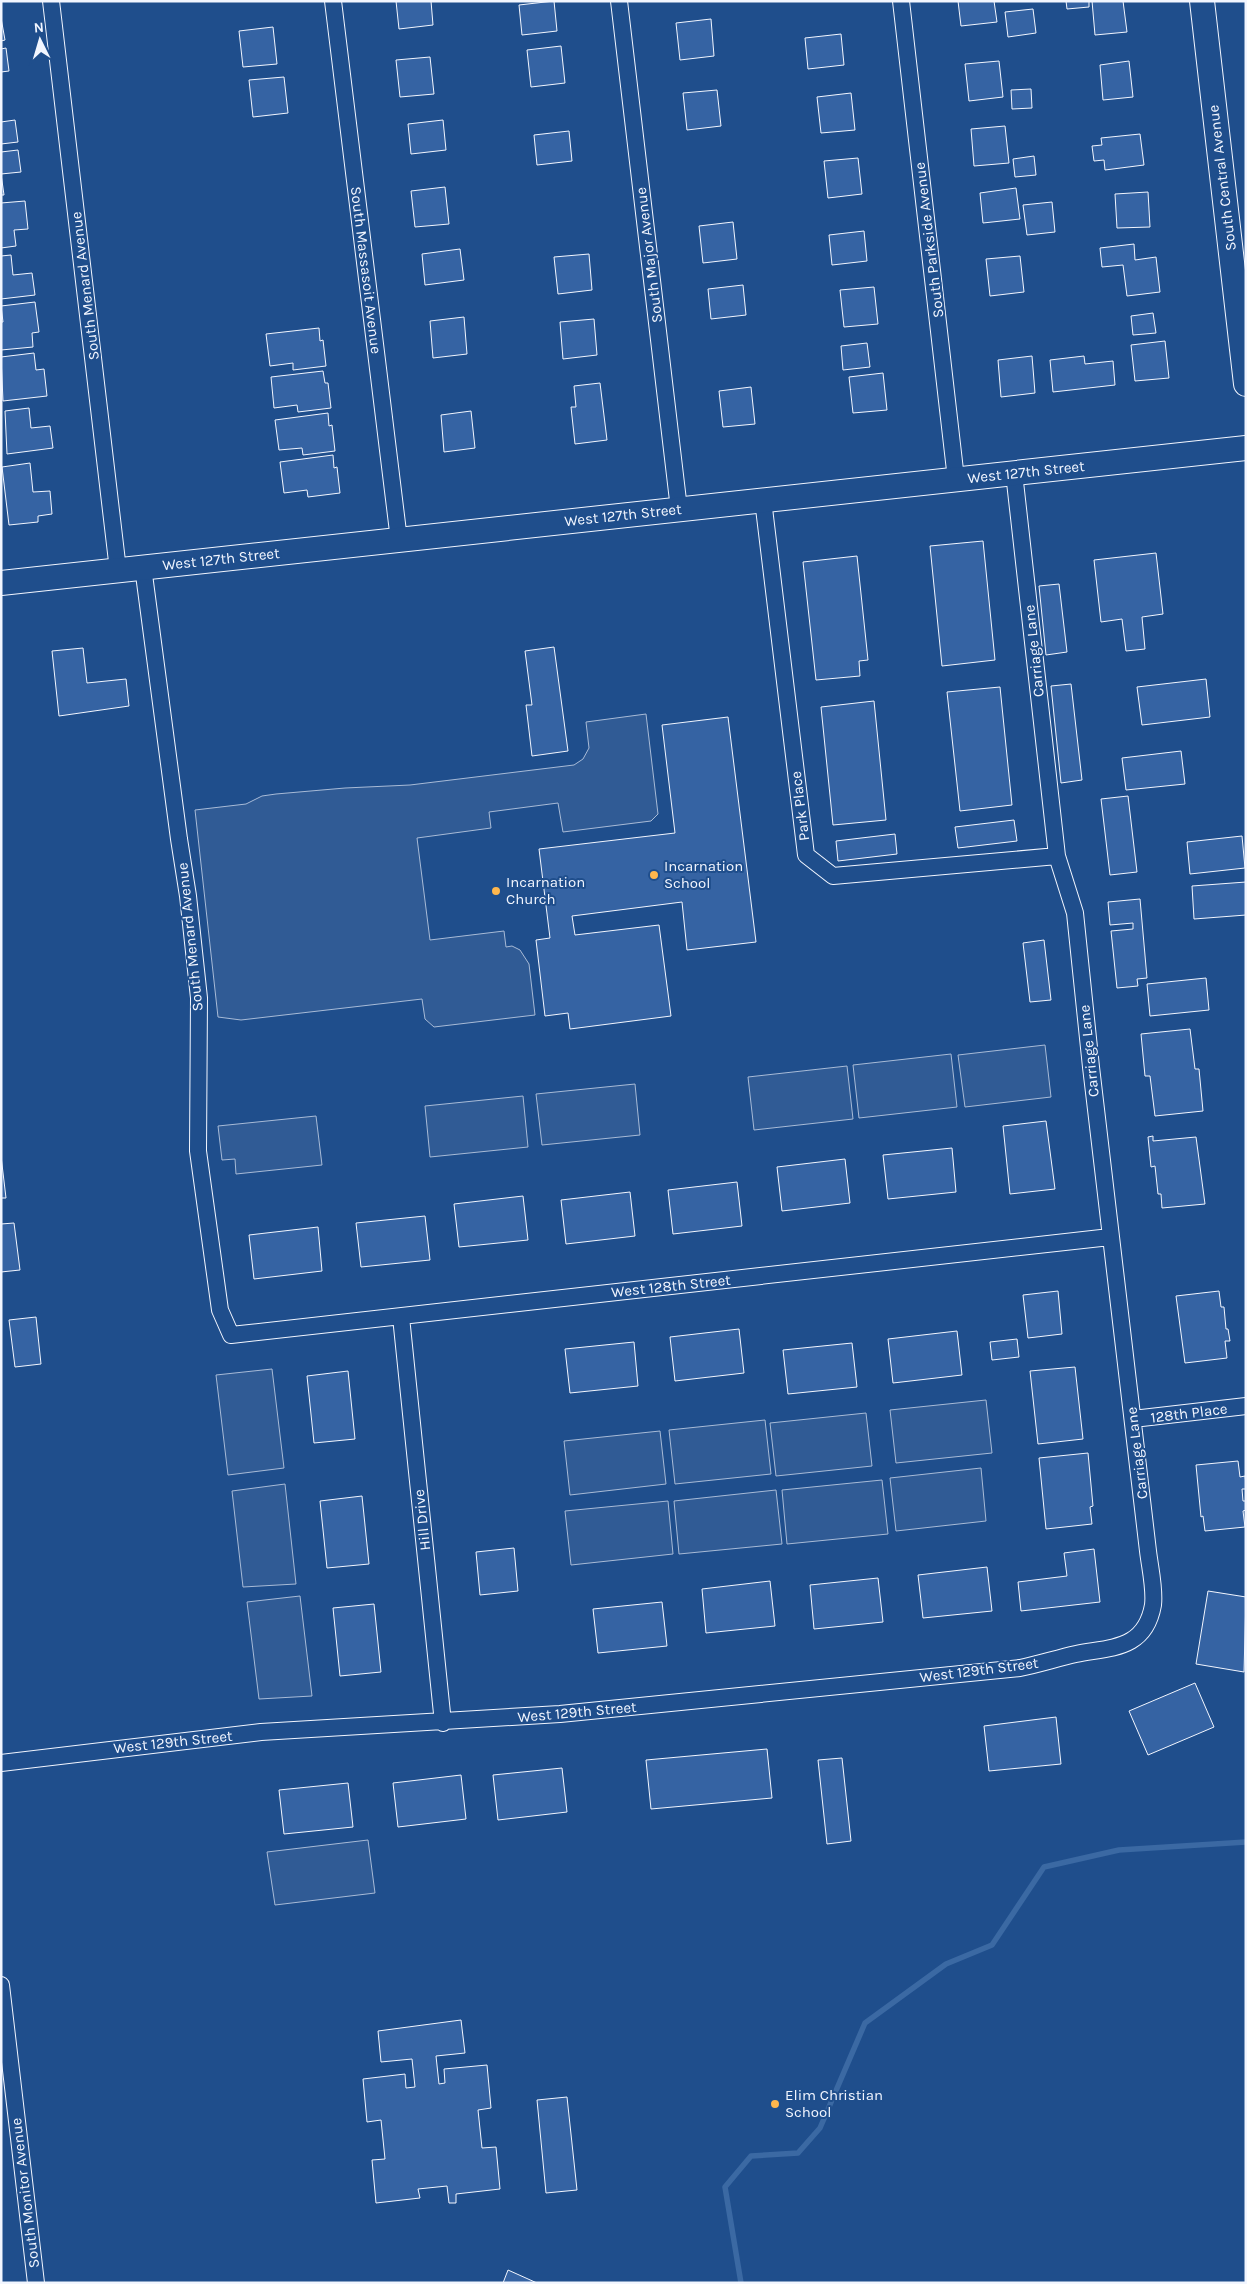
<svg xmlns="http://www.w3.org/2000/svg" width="1247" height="2284" font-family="Karla,sans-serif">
  <rect width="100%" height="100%" fill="#1f4e8c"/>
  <path fill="#305b95" stroke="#a8bbd7" d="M646,714L658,814L651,821L563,832L558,803L489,812L491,828L417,838L430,940L504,931L506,947L512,946L520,950L529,964L535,1015L434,1027L425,1019L422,999L241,1020L218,1017L195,810L246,804L262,796L276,794L345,788L410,785L574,765L583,759L589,748L586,722Z
    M1045,1045L1051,1097L965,1107L958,1055Z
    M951,1054L957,1107L859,1118L853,1065Z
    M847,1066L853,1119L754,1130L748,1077Z
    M635,1084L640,1135L542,1145L536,1094Z
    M523,1096L528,1147L430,1157L425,1106Z
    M316,1116L322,1165L236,1174L235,1159L222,1160L218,1126Z
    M272,1369L284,1468L228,1475L216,1375Z
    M986,1400L992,1453L896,1463L890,1410Z
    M866,1413L872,1466L776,1476L770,1423Z
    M765,1420L771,1474L675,1484L669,1430Z
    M660,1431L666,1484L570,1495L564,1441Z
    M981,1468L986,1521L896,1531L890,1478Z
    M882,1480L888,1534L787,1544L782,1490Z
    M285,1484L296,1584L243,1587L232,1491Z
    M776,1490L782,1544L679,1554L674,1501Z
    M668,1501L673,1554L571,1565L565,1511Z
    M300,1596L312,1696L259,1699L247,1602Z
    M368,1840L375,1893L275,1905L267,1852Z"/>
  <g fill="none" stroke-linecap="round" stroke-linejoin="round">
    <path stroke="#3b69a3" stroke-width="5.5" d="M741,2283L725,2187L751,2156L798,2153L820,2128L865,2023L946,1964L992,1945L1044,1867L1119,1850L1246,1842"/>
  </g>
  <path fill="#3563a3" stroke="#f2f6ff" d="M396,1H431L433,25L399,29Z
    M554,1L557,31L522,35L519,5Z
    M958,1H994L997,22L961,26Z
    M1066,1H1089V7L1067,9Z
    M1092,1H1123L1127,32L1095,35Z
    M1033,9L1036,33L1008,37L1005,12Z
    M1,18L5,40L1,41Z
    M711,19L714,56L680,60L676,23Z
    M273,27L277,64L243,67L239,31Z
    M841,34L844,65L808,69L805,38Z
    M561,46L565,83L531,87L527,50Z
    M6,48L9,71L1,72V49Z
    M430,57L434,94L400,97L396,60Z
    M999,61L1003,97L969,101L965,64Z
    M1129,61L1133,97L1103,100L1100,65Z
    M284,77L288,113L253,117L249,80Z
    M1031,89L1032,108L1012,109L1011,90Z
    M717,90L721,126L687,130L683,93Z
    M851,93L855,130L821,133L817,97Z
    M15,120L18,142L1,144V122Z
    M443,120L446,150L411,154L408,124Z
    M1005,126L1009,163L974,166L971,129Z
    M569,131L572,161L537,165L534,135Z
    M1140,134L1144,165L1105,170L1104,160L1094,161L1092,146L1102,145L1101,138Z
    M18,150L21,172L1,174L4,195H1V152Z
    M1034,156L1036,175L1015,177L1013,159Z
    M858,158L862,194L828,198L824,161Z
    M445,187L449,224L415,227L411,191Z
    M1016,188L1020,219L983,223L980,193Z
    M1148,192L1150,227L1117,228L1115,194Z
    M25,201L28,229L14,230L16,246L1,248V203Z
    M1052,202L1055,232L1027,235L1023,205Z
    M733,222L737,259L703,263L699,226Z
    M864,231L867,261L832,265L829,235Z
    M1134,244L1135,260L1156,257L1160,292L1127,296L1123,265L1102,267L1100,248Z
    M460,249L464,280L425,285L422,254Z
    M589,254L592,290L558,294L554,257Z
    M11,255L13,275L32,273L35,295L1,299V256Z
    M1020,256L1024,292L990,296L986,259Z
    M743,285L746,315L711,319L708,289Z
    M874,287L878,324L844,327L840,290Z
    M35,302L39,332L32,333L33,347L1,350V322H3L1,306Z
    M1153,313L1156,333L1133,335L1131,316Z
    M464,317L467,354L433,358L430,321Z
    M594,319L597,355L563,359L560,322Z
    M319,328L320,341L323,340L326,366L293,370V363L270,366L266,334Z
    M1165,341L1169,378L1135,381L1131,345Z
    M867,343L870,367L843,370L841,346Z
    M34,353L36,370L44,369L47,396L3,401L1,357Z
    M1032,356L1035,393L1001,397L998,360Z
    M1084,356L1085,364L1113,361L1115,385L1053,392L1050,360Z
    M323,371L325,383H328L331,408L298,412L297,405L274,408L271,377Z
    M883,373L887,410L853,413L849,377Z
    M600,383L607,440L575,444L571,407H576L574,386Z
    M751,387L755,424L723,427L719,391Z
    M29,408L31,428L50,426L53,448L7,454L5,411Z
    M471,411L475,448L444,452L441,415Z
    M328,413L329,426L332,425L335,451L303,455L302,448L279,450L275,420Z
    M333,455L334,468L337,467L340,493L308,497L307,490L284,493L280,462Z
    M30,463L33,492L50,491L52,514L38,516V522L9,525L2,467Z
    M983,541L995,660L942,666L930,546Z
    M1156,553L1163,614L1142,617L1145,649L1126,651L1122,619L1101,622L1094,560Z
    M857,556L868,660L859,661L860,676L816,680L803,562Z
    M1059,584L1067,652L1046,655L1039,586Z
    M554,647L568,751L532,756L526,705H532L525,651Z
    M83,648L87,683L126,679L129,706L59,716L52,651Z
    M1206,679L1210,717L1142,725L1137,687Z
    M1071,684L1082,780L1061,783L1051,686Z
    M1000,687L1012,805L960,811L947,692Z
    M874,701L886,820L833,825L821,707Z
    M728,717L756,942L687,950L682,902L572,916L575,935L659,925L671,1016L570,1029L568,1013L545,1016L536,940L550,938L539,849L675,833L662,725Z
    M1181,751L1185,784L1126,790L1122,758Z
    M1128,796L1137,872L1110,875L1101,799Z
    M1014,820L1017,841L958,848L955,827Z
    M895,834L897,854L838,861L836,841Z
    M1242,836L1245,868L1190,874L1187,842Z
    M1246,882V915L1194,919L1192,886Z
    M1140,899L1147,978L1137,979L1138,986L1117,988L1111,931L1133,929V923L1110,925L1108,902Z
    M1044,940L1051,1000L1030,1002L1023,943Z
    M1206,978L1209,1010L1150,1016L1147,984Z
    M1190,1029L1195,1069H1199L1203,1111L1155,1116L1150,1076H1145L1141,1034Z
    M1046,1121L1055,1189L1010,1194L1003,1126Z
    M1153,1136V1141L1196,1137L1205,1204L1162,1208L1161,1194H1158L1155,1166L1151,1167L1148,1137Z
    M952,1148L956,1192L888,1199L883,1155Z
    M1,1156L6,1198H1Z
    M845,1159L850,1203L782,1211L777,1167Z
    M737,1182L742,1226L673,1234L668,1190Z
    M630,1192L635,1236L566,1244L561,1200Z
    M523,1196L528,1240L459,1247L454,1204Z
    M425,1216L430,1260L361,1267L356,1223Z
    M14,1223L20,1270L1,1272V1224Z
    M318,1227L322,1271L254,1279L249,1235Z
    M1058,1291L1062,1334L1028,1338L1023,1295Z
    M1219,1291L1221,1307H1224L1226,1329H1228L1230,1341H1225L1227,1358L1185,1363L1176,1296Z
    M36,1317L41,1364L15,1367L9,1320Z
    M739,1329L744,1373L675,1381L670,1337Z
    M957,1331L962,1375L893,1383L888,1339Z
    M1017,1339L1019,1357L992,1360L990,1342Z
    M634,1342L638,1386L570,1393L565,1349Z
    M852,1343L857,1387L788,1394L783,1350Z
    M1075,1367L1083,1439L1038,1444L1030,1371Z
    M348,1371L355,1439L314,1443L307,1376Z
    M1088,1453L1093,1506L1090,1507L1092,1524L1046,1529L1039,1458Z
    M1238,1461L1240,1477L1245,1476L1246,1484V1489H1242L1243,1501H1246V1510L1243,1511L1245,1527L1205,1531L1203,1516L1201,1517L1196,1465Z
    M362,1496L369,1564L327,1568L320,1501Z
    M514,1548L518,1591L480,1595L476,1552Z
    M1094,1549L1100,1602L1021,1611L1018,1582L1067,1576L1064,1553Z
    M987,1567L992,1611L923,1618L918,1575Z
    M878,1578L883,1622L814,1629L810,1585Z
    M770,1581L775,1626L706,1633L702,1589Z
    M1208,1591L1246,1597L1244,1672L1196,1664Z
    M662,1602L667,1646L598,1653L593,1609Z
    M374,1604L381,1672L340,1676L333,1608Z
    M1195,1683L1214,1727L1148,1755L1129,1711Z
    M1056,1717L1061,1764L989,1771L984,1726Z
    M767,1749L772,1798L651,1809L646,1760Z
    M842,1758L851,1841L827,1844L818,1760Z
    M562,1768L567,1812L498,1820L493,1775Z
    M461,1775L466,1819L398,1827L393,1783Z
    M348,1783L353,1827L284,1834L279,1790Z
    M461,2020L465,2053L436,2056L439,2084L445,2083L444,2069L487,2065L491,2108L478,2110L482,2148L496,2147L500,2189L456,2194V2203H449L447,2186L418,2189L420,2198L376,2203L372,2160L385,2159L381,2120L367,2122L363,2079L405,2074L406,2088L415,2087L412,2059L381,2062L378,2031Z
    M567,2097L577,2190L546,2193L537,2100Z
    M508,2270L537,2283H503Z"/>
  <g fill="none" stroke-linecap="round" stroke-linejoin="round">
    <defs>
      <path id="street" d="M51,1L118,570
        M333,1L399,540
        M619,1L679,509
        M901,1L956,479
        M763,500L806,855L833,876L1057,856
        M143,567L179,839L188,896L199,998L198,1151L220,1310L231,1335L1110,1237
        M401,1317L443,1723
        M1133,1419L1246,1406
        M1,1763L261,1732L560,1714L1020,1668C1039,1664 1058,1658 1076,1654C1111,1647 1145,1650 1153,1605C1155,1589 1150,1568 1148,1551L1091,1067L1075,913L1057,856L1014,473
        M1,1985L36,2283"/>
      <path id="secondary" d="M1202,1L1246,384
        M1,583L1246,448"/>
    </defs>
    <use href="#street" stroke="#f2f6ff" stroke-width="18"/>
    <use href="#secondary" stroke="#f2f6ff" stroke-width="26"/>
    <use href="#street" stroke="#1f4e8c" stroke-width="16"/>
    <use href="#secondary" stroke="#1f4e8c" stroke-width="24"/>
  </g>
  <g fill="#ffb74d" stroke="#1f4e8c" stroke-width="2">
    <circle cx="654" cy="875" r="5"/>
    <circle cx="496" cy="891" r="5"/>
    <circle cx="775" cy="2104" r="5"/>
  </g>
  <g text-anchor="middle" stroke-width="4" stroke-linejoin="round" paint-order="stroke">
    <g font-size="15" fill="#f2f6ff" stroke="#1f4e8c">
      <text transform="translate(1222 178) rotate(-97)" y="5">South Central Avenue</text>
      <text transform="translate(929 240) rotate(-97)" y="5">South Parkside Avenue</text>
      <text transform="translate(649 255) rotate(-97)" y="5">South Major Avenue</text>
      <text transform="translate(366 270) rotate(83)" y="5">South Massasoit Avenue</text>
      <text transform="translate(85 286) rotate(-97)" y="5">South Menard Avenue</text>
      <text transform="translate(1026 472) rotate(-6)" y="5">West 127th Street</text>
      <text transform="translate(623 515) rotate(-6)" y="5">West 127th Street</text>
      <text transform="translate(221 559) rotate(-6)" y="5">West 127th Street</text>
      <text transform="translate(1034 651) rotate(-96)" y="5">Carriage Lane</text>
      <text transform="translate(800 806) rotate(-97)" y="5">Park Place</text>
      <text transform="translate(190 937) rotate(-96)" y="5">South Menard Avenue</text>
      <text transform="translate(1089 1051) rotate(-96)" y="5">Carriage Lane</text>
      <text transform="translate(671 1286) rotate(-6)" y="5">West 128th Street</text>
      <text transform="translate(1189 1413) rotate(-7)" y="5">128th Place</text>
      <text transform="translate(1137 1453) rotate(-97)" y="5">Carriage Lane</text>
      <text transform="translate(422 1520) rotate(-96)" y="5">Hill Drive</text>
      <text transform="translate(979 1670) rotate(-7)" y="5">West 129th Street</text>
      <text transform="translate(577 1712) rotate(-5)" y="5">West 129th Street</text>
      <text transform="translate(173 1742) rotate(-6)" y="5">West 129th Street</text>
      <text transform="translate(25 2193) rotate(-97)" y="5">South Monitor Avenue</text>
    </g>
    <g font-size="15" fill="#f2f6ff" stroke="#1f4e8c" text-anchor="start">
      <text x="664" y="871">Incarnation<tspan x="664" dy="17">School</tspan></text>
      <text x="506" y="887">Incarnation<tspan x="506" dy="17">Church</tspan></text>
      <text x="785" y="2100">Elim Christian<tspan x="785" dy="17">School</tspan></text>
    </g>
  </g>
  <rect width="1247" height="2284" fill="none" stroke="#f2f6ff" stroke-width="5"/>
  <g transform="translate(40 40) rotate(355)" stroke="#1f4e8c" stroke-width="4" paint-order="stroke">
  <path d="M0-4L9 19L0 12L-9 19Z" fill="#f2f6ff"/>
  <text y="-8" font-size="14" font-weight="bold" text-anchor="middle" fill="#f2f6ff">N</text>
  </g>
</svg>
